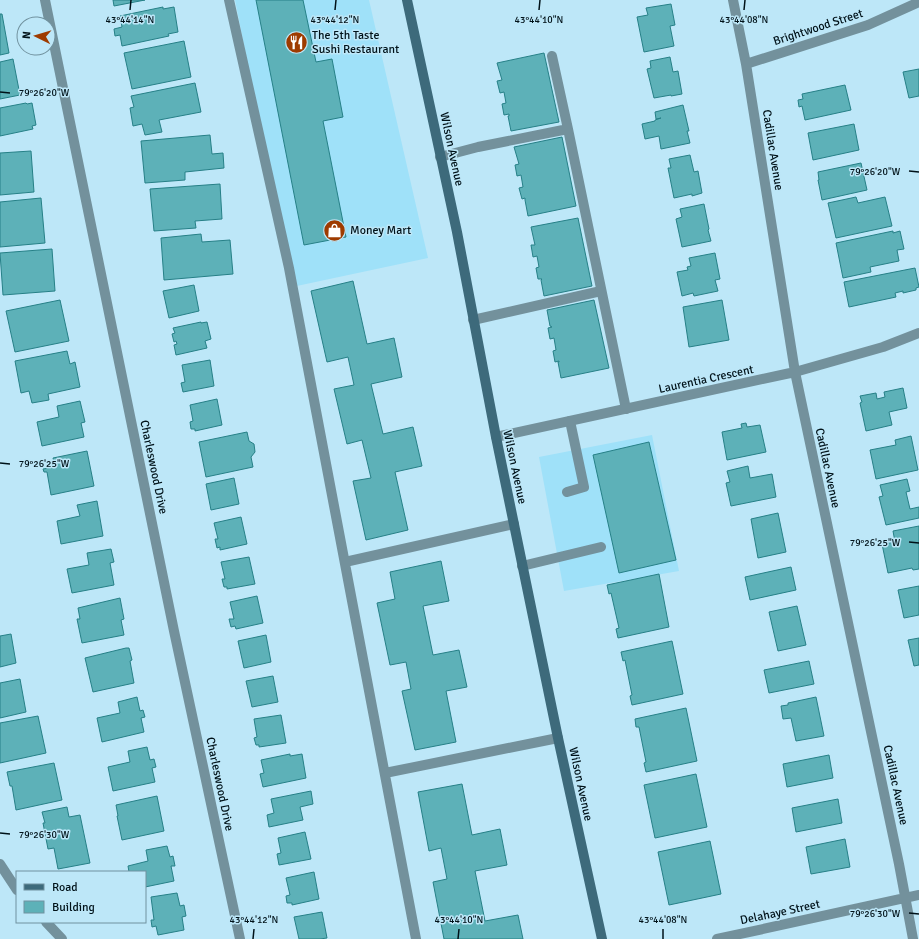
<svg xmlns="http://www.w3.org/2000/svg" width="919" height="939" font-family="Signika,sans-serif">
  <rect width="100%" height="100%" fill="#bde7f8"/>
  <path fill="#9fe1f9" d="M235,0H369L428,258L292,287Z
    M652,435L679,571L564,591L539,457Z"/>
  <path fill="#5db1b8" stroke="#268087" d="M113,0H145L114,6Z
    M256,0H303L316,62L332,59L343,117L323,121L346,237L304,245Z
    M671,4L675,25L670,26L674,46L644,52L637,17L648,15L646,8Z
    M163,7V9L174,7L178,32L168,34L169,36L122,46L120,35L115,36L114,29L122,27L120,16Z
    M0,14H2L9,53L0,55Z
    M184,41L191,77L132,89L124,53Z
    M544,53L559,122L511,131L508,116H509V114L504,115L502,104L506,103L504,92L500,93L497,81L502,80L497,63Z
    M670,57L673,72L678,71L682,94L671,96V95L654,98L647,69L651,68L650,61Z
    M13,59L20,95L0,99V62Z
    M919,69V96L909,98L903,72Z
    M195,83L201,112L159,120L162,132L145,135L142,124L133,126L130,108L134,107L131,96Z
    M845,85L851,110L805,120L802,106L799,107L798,100L803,99L802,94Z
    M26,103L27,104L32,103L36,125L32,126L33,129L0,136V108Z
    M683,105L689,131H687L690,143L661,149L659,136L645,139L642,124L655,121V120L661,118L656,119L655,112Z
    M854,124L859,150L813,160L808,133Z
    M210,135L212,154L223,153L224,168L185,172V180L145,183L141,141Z
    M562,137L576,206L528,216L525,200V198L522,199L519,188L523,187L521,175L517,176L515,165L519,164L514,147Z
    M31,151L34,192L0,195V153Z
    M690,155L694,172L698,171L702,193L692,196V194L674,198L668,168H671L669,159Z
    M861,163L867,190L822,200L818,180H819L818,172Z
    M220,184L222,219L195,221L196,228L154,231L150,189Z
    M856,197L858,203L885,197L892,226L836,238L828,203Z
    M41,198L45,243L0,247V202Z
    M704,204L709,229L708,230L711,241L682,247L676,219L682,217L680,209Z
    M578,218L592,286L544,296L541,280L542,279H538L536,268L539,267L537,256L533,257L531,245H535L531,227Z
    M893,231V233L900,231L904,249L897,250L899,261L870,267L871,272L843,278L836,243Z
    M201,234L202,242L230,240L233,274L164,280L161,238Z
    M52,249L55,291L3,295L0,253Z
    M715,253L720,279L715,280L718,291L694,296L693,293L682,296L677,272L688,270L687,267L691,266L689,258Z
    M915,268L919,287L916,288V290L903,293V291L895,293L896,297L849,307L844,282Z
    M353,281L367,344L394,338L402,377L371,384L383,434L413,427L422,466L395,472L408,530L366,540L353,481L371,478L362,440L347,444L334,389L354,385L348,357L327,362L311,291Z
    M194,285L199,311L169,318L163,291Z
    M60,300L69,341L15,352L6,311Z
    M594,300L609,368L561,378L558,362H559V361L555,362L553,351L556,350L554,338L550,339L548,328L552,327L550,326L547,310Z
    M722,300L729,340L689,347L683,307Z
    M201,322V323L207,322L211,339L205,341L207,348L176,355L174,345L177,344L176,341L174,342L172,334L175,333L173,328Z
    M67,351L70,364L75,362L80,387L48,394L49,400L32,403L29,391L21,393L15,361Z
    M210,360L214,386L183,392L181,383L185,382L182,365Z
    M903,388L907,408L889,412L892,425L866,431L860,403L862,402L860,396L876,393L877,399L885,397L884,392Z
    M217,399L222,425L195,431V429H191L190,422L193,421L190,405Z
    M80,401L85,422L81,423L84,437L42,446L37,422L59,417L57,406Z
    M746,423L747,427L760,425L766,452L727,460L722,432L742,428L741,424Z
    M247,432L249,441L254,444L255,452L251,457L253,467L206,477L199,442Z
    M911,436L918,470L876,479L870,450L896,445L895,440Z
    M649,442L676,560L619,573L593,455Z
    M87,451L94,486L51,495L47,472H44L43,469L55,467L53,458Z
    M748,466L750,478L772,474L776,497L731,506L726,483L730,482L727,471Z
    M234,478L239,504L211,510L206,484Z
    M907,479L910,491L906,492L910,509L919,507V518L886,525L879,497L883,496L880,485Z
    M97,501L103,536L61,544L57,521L80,516L77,505Z
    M778,513L786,552L758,558L751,519Z
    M241,517L247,544L220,550V547L217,548L215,539H218L214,523Z
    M919,526V569L913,570L912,568L888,573L882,544L895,542L893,531Z
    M111,549L114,562L110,563L114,585L72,593L67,569L89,565L87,553Z
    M249,557L255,584L227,589V587H224L222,579H225L221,562Z
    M441,561L449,601L423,606L433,655L459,650L467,687L446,691L456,742L415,750L402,691L411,689L406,662L390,665L377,603L395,599L390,572Z
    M791,567L796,590L750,600L745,577Z
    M659,574L669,627L618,638L616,629L619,628L611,593L609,594L607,585Z
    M919,586V615L904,618L898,590Z
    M257,596L263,623L236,629L235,626L231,627L229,619H234L230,602Z
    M120,598L124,619L121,620L124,635L82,643L77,619H80L78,608Z
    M797,606L806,645L778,651L769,612Z
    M11,634L16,663L0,667V636Z
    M266,635L271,662L244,668L238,641Z
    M919,638V665L914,666L908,640Z
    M672,641L683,694L632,705L630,696L632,695L625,660L623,661L621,652Z
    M126,648H129L132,660L130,661L134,683L93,692L85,658Z
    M809,661L814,684L769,693L764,670Z
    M273,676L278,702L252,707L246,681Z
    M20,679L26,712L0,718V683Z
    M137,697L140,711L143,710L145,717L141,718L144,732L102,742L97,718L120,713L118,702Z
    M816,697L824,736L796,741L791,718L783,719L781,706L788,705V703Z
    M686,708L697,761L646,772L644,763L646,762L639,727H636L635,719Z
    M281,715L286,743L259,747V745H256L254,738L257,737L254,719Z
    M38,716L46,753L0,763V723Z
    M147,747L150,760L154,759L156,767L152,768L155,782L113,791L108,767L130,762L128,751Z
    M290,754V756L302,754L306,778L263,787L260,774L264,773L261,760Z
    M829,755L833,778L787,787L783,764Z
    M54,763L62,800L16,810L12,786H10L7,772Z
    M696,774L707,827L655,838L644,785Z
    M462,784L472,835L500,829L507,865L475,871L485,921L518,915L523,939H444L433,882L447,879L441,848L429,851L418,792Z
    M311,791L313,804L300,807L303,820L269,827L267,815L274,813L271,799Z
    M157,796L164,831L122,840L117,816H118L116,805Z
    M838,799L842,823L796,832L792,808Z
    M67,807L69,817L80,815L90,863L58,869L54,848L48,849L43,823H45L42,812Z
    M305,832L311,859L279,865L277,854L281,853L278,838Z
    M845,839L850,867L811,874L806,847Z
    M710,841L721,894L669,905L658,852Z
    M167,846L170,857L173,856L175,866H171L174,881L145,887V872H129L128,866L148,861L146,850Z
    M314,872L319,899L292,905V903H287L286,896L290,895L286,878Z
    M177,893L180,906L184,905L186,916L182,917L184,930L158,935L156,926L152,927L151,920H154L151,897Z
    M322,912L327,938L320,939H299L294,917Z"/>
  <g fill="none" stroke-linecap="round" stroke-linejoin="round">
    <path stroke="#73919c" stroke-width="10" d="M229,0L289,268L416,939
      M552,56L568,129L626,409
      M440,157L478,147L568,129
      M473,320L601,291
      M567,492L584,487L570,421
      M345,562L514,524
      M522,566L601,547
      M385,773L558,738"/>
    <path stroke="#73919c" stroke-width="10" d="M45,0L174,631L240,939
      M733,0L746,64L795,372L899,864L913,939
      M746,64L868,25L919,2
      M496,437L795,372L883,347L919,333
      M0,864L17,890
      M46,922L62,939
      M717,939L919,895"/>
    <path stroke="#3d6a7b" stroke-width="10" d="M407,0L457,232L496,437L558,738L602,939"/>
  </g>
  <path fill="none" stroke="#001219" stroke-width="1.5" d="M130,10L131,0M335,10L336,0M539,10L540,0M744,10L745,0M0,92L10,93M909,171L919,172M0,463L10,464M909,542L919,543M0,833L10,834M909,913L919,914M253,939L254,929M458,939L459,929M663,939V929"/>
  <defs>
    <symbol id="restaurant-disc" viewBox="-11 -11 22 22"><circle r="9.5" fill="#9e3b00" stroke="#bde7f8"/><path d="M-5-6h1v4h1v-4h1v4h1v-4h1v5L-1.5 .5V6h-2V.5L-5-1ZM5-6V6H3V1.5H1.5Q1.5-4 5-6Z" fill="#fff"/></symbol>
    <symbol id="shop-disc" viewBox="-11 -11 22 22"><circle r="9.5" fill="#9e3b00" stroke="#bde7f8"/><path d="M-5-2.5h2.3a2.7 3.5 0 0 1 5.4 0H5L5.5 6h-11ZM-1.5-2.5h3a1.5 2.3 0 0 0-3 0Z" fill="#fff"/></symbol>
  </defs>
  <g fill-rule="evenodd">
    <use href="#restaurant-disc" x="284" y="30" width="25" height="25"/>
    <use href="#shop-disc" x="322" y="218" width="25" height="25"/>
  </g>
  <g text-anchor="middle" stroke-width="3" stroke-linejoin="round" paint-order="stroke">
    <g font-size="12" fill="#001219" stroke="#bde7f8">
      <text transform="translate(818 27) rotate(-18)" y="4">Brightwood Street</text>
      <text transform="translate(452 149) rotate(78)" y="4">Wilson Avenue</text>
      <text transform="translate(773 150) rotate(81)" y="4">Cadillac Avenue</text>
      <text transform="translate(706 379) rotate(-12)" y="4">Laurentia Crescent</text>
      <text transform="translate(154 467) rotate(78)" y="4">Charleswood Drive</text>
      <text transform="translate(515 467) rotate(78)" y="4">Wilson Avenue</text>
      <text transform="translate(828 468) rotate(78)" y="4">Cadillac Avenue</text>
      <text transform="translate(220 784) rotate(78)" y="4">Charleswood Drive</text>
      <text transform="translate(581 784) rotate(78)" y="4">Wilson Avenue</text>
      <text transform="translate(896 785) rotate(78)" y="4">Cadillac Avenue</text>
      <text transform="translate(780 912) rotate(-12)" y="4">Delahaye Street</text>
    </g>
    <g font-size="12" fill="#001219" stroke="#bde7f8" text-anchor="start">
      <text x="312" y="39">The 5th Taste<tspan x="312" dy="14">Sushi Restaurant</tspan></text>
      <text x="350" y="234">Money Mart</text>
    </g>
  </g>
  <g font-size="10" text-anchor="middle" fill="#001219" stroke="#bde7f8" stroke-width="3" stroke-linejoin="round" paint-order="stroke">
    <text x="130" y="23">43°44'14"N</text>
    <text x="335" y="23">43°44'12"N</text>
    <text x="539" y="23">43°44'10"N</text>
    <text x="744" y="23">43°44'08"N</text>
    <text x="44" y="96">79°26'20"W</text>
    <text x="875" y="175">79°26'20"W</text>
    <text x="44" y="467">79°26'25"W</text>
    <text x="875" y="546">79°26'25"W</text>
    <text x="44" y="838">79°26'30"W</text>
    <text x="875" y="917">79°26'30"W</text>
    <text x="254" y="923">43°44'12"N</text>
    <text x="459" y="923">43°44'10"N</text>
    <text x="663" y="923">43°44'08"N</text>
  </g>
  <rect x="16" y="871" width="130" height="52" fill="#bde7f8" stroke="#71929f"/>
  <rect x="24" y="884" width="20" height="6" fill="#3d6a7b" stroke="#71929f"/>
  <text x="52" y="891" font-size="12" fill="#001219">Road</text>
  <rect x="24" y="901" width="20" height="12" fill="#5db1b8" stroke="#71929f"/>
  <text x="52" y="911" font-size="12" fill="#001219">Building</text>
  <g transform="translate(36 36) rotate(275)"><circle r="19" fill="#bde7f8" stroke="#71929f"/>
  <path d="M0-3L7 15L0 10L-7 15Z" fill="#9e3b00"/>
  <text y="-6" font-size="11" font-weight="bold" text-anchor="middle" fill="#001219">N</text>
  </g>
</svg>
